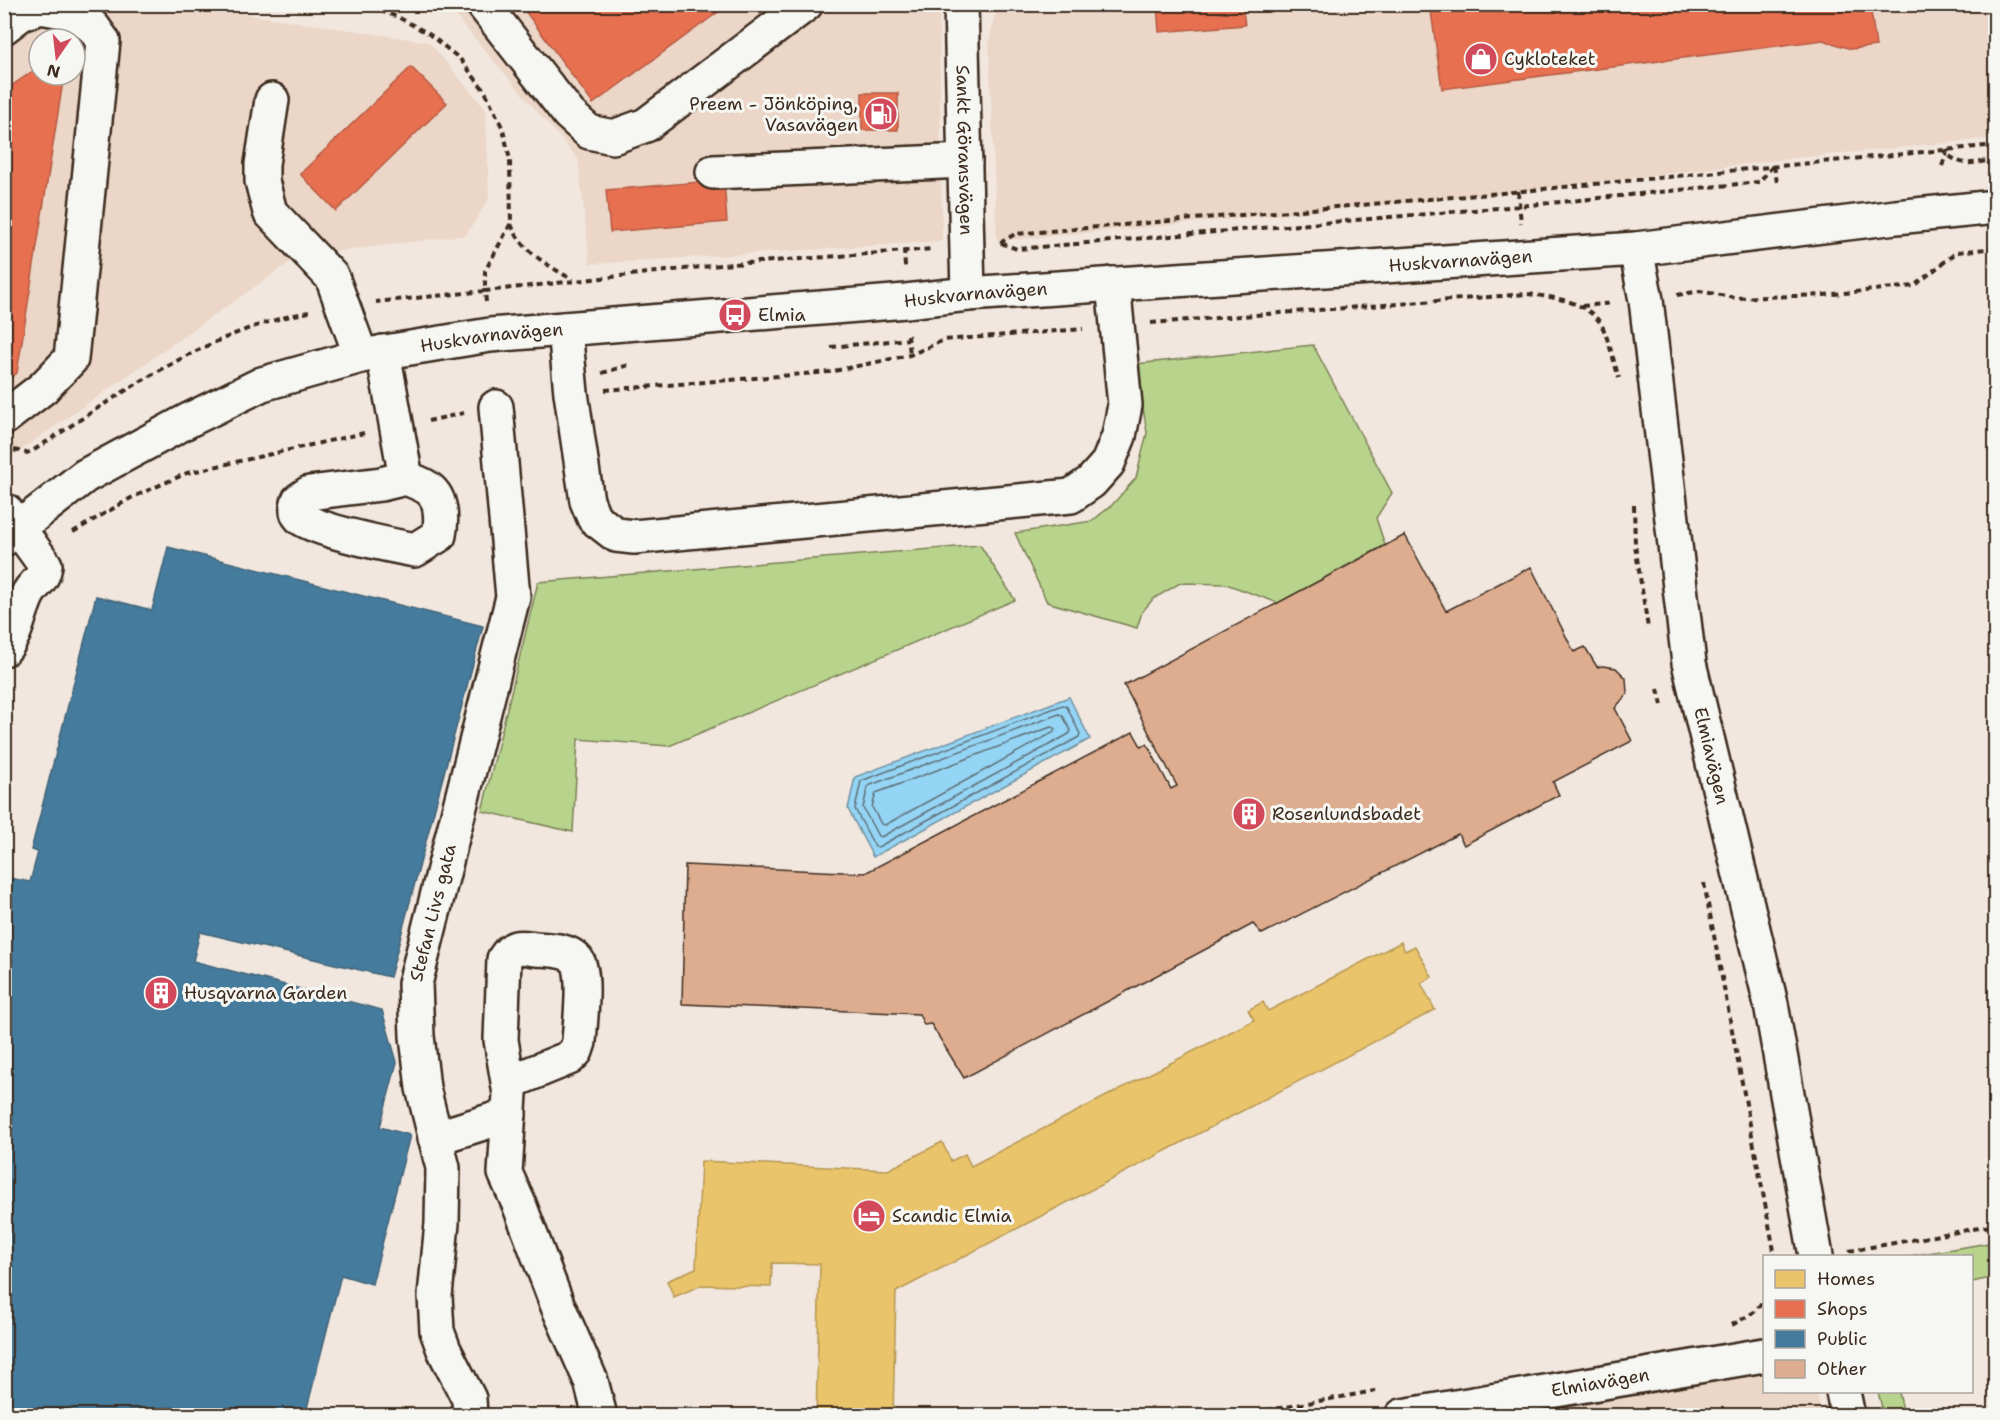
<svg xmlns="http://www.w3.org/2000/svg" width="2000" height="1420" font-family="'Shantell Sans',sans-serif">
  <rect width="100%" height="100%" fill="#f1e7de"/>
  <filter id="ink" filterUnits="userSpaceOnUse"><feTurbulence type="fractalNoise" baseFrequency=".0167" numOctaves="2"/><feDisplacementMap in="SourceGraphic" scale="12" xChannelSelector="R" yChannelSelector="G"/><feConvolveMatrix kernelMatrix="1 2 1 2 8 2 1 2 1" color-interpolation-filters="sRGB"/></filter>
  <g filter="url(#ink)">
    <path fill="#ebd6c7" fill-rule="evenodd" d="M997,4L1995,5V138L1787,159L1489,195L997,241L989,42Z
      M5,5H185L429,42L486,110L489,199L466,235L299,256L5,461ZM39,39H75V75H39Z
      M446,5H939L942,241L590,264L578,159Z
      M1764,1363V1392H1813L1817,1394L1821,1415L1467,1416Z"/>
    <path fill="#b8d48c" stroke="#7a7f55" stroke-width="1.5" d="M1313,345L1392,493L1376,518L1385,545L1278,603L1226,584L1180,583L1153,599L1142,612L1137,628L1047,602L1015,533L1092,521L1112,505L1136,478L1147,433L1136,364Z
      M980,545L1015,600L669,746L578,739L573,832L482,811L538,582Z
      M1995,1242V1277L1972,1282V1256H1910Z
      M1878,1392H1899L1904,1415H1884Z"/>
    <path fill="#94d4f5" stroke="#70909f" stroke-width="1.5" d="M1069,697L1090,739L873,857L848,809L855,777Z"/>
    <path fill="#e9c46a" stroke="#b59653" stroke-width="1.5" d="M1401,942L1405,951L1415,946L1432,977L1421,983L1435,1010L896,1292L893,1416H816L820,1264L772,1263L771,1287L702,1285L674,1297L667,1281L696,1268L701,1161L888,1170L942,1142L951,1161L965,1154L971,1166L1254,1020L1248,1010L1263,1002L1268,1011Z"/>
    <path fill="#e76f51" stroke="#b35a42" stroke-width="1.5" d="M520,4H729L593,104Z
      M1157,4H1242L1245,25L1159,32Z
      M1430,4H1870L1876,46L1851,49L1823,40L1442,89Z
      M39,67V75H64L17,373L4,382V91Z
      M411,67L447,103L336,211L300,174Z
      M862,93H898V130H862Z
      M724,180L727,222L610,232L606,190Z"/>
    <path fill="#457b9d" stroke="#426377" stroke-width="1.5" d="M168,547L483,626L390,977L200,932L193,961L382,1010L397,1062L380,1127L410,1135L372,1284L341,1275L305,1416H4V877L30,882L38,852L31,850L96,596L152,610Z"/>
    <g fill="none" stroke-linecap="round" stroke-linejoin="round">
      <path stroke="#5f6e74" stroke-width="1.5" d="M1063,705L1067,707L1080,734L1079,737L878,847H875L855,809L861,781Z
        M1059,714L1063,716L1071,731L1069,734L881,837L878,836L863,808L868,786Z
        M1051,727L1055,728L1054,732L885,825L881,824L872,807L876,793Z"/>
    </g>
    <path fill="#dead90" stroke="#3b2a1e" stroke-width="1.5" d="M1405,535L1446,611L1531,567L1574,652L1585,647L1597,667L1603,666L1616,668L1626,678L1627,694L1615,708L1632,741L1553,782L1559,795L1464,845L1458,834L1262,934L1253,924L964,1078L931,1024L924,1025L919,1014L682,1004L685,865L865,873L1133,732L1141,746L1147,744L1171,789L1177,786L1124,685Z"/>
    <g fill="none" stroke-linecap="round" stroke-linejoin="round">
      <defs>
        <g id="minor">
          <path d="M483,4L569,114L589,132L613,137L646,125L806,4"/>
          <path id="s1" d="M961,4L968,294"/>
          <path d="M4,27L21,14L41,7L73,13L93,27L103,41L71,359L43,388L4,418"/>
          <path d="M272,100L262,164V181L270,212L332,277L361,356"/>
          <path d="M713,172L965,161"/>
          <path id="s2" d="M1636,249L1646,300L1689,663L1771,1004L1816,1256"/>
          <path d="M565,329L571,393L587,501L594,518L616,535L634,537L1071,496L1091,482L1108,463L1119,436L1125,405L1113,284"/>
          <path d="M383,352L406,478L381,484L309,493L299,500C297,506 295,512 300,517C312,530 394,546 415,550L439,535C442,520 442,499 429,489C423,484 413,481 406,478"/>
          <path id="s3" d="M4,539L85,476L189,420L262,384L361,356L490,335L906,301L968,294L1636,249L1896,217L1996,207"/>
          <path d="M4,649C17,635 19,611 28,594C35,581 43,582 45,565L6,511"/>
          <path d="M508,1083L569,1058L576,1051L579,1042C580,1025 587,969 576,959C566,949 549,950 536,949C520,947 513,944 504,959L501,1040L510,1094L505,1173L519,1204L557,1304L591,1381L600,1416"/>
          <path d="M435,1138L509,1115"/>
          <path d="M1843,1392L1848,1416"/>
          <path id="s4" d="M470,1416L469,1399L444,1350L437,1331L435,1296L442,1223L443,1168L423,1088L417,1036L415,984L513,597L496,407"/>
          <path id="s5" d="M1402,1416L1764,1355"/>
        </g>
      </defs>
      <use href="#minor" stroke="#3b2a1e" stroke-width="38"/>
      <path stroke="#3b2a1e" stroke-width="4" stroke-dasharray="6 4.5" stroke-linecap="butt" d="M360,4L398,17L429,34L460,59L485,91L503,129L510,160L511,223L485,271V291L376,302
        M1949,150L1945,152C1963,169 1973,162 1996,160
        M1774,166L1777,182
        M1942,166L1947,153
        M1518,191L1521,223
        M511,224C522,252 548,265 573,280
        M1000,243L1015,234L1502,193L1996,145
        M1001,243L1017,249L1520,206L1759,182L1773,166
        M904,250L905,267
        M1677,295L1700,291L1735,298L1824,295L1914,286L1957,252L1996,248
        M486,302L485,291L720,265L933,249
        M1582,306L1613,303
        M1151,323L1527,294C1552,297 1582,300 1599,321C1606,329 1615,366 1619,378
        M908,335L910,355
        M831,347L909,339
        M602,373L629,365
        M605,390L829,372L910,355L944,340L1083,329
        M428,421L464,413
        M14,450L27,453L34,450C120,394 207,331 309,312
        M1634,505L1635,545L1648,628
        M73,532L131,498L187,473L364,433
        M1658,689L1662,705
        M1704,883L1775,1256
        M1849,1251L1996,1225
        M1732,1325L1756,1311L1764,1299
        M1236,1416L1380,1390"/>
      <use href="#minor" stroke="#f6f6f2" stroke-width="33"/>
    </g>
  </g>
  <defs>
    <symbol id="shop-disc" viewBox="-11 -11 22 22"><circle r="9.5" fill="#d1495b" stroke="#f6f6f2"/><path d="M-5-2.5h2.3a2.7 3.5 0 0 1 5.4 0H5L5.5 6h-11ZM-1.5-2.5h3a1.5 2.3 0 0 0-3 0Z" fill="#fff"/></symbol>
    <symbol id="fuel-disc" viewBox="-11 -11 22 22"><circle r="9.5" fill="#d1495b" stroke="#f6f6f2"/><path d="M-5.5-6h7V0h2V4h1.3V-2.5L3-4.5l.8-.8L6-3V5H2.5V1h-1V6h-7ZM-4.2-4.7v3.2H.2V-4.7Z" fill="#fff"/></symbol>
    <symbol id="bus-disc" viewBox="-11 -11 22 22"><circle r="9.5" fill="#d1495b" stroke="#f6f6f2"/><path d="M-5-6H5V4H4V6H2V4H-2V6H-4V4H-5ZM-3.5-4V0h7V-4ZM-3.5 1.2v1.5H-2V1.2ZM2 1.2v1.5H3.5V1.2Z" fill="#fff"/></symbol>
    <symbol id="building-disc" viewBox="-11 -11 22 22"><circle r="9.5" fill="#d1495b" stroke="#f6f6f2"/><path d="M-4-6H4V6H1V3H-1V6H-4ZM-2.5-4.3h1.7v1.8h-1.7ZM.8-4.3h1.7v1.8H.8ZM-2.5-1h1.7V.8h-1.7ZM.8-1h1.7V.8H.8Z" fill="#fff"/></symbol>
    <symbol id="hotel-disc" viewBox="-11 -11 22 22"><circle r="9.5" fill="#d1495b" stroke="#f6f6f2"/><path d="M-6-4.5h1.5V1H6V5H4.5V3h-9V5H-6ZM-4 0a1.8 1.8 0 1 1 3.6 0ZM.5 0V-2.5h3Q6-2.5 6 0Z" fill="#fff"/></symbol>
  </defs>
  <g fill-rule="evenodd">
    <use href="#shop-disc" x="1462" y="40" width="38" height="38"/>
    <use href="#fuel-disc" x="862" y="95" width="38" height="38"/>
    <use href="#bus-disc" x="716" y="296" width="38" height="38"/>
    <use href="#building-disc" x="1230" y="795" width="38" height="38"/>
    <use href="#building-disc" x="142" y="974" width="38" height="38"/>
    <use href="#hotel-disc" x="850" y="1197" width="38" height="38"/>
  </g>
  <g text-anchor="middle" stroke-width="6" stroke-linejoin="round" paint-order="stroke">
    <g font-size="18" fill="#3b2a1e" stroke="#f6f6f2" text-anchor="start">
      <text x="1504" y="65">Cykloteket</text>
      <text x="858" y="110" text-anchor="end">Preem - Jönköping,<tspan x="858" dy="21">Vasavägen</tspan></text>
      <text x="758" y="321">Elmia</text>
      <text x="1272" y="820">Rosenlundsbadet</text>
      <text x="184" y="999">Husqvarna Garden</text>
      <text x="892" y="1222">Scandic Elmia</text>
    </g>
    <g font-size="18" fill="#3b2a1e" stroke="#f6f6f2">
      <text dy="6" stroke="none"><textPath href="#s1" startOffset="146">Sankt Göransvägen</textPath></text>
      <text dy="6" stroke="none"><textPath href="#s3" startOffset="1509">Huskvarnavägen</textPath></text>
      <text dy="6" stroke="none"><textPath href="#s3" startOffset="1023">Huskvarnavägen</textPath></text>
      <text dy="6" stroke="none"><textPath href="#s3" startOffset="537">Huskvarnavägen</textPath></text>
      <text dy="6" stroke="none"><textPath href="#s2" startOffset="513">Elmiavägen</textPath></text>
      <text dy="6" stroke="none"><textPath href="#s4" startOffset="516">Stefan Livs gata</textPath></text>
      <text dy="6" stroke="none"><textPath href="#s5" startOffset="201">Elmiavägen</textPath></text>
    </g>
  </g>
  <rect width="2000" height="1420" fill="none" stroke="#f6f6f2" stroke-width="24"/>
  <rect x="12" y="12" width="1976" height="1396" fill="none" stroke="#3b2a1e" stroke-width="2" filter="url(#ink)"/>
  <rect x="1763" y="1255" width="210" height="138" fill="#f6f6f2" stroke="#aba49d" stroke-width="1.5"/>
  <rect x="1775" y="1270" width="30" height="18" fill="#e9c46a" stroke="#aba49d" stroke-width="1.5"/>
  <text x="1817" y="1285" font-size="18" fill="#3b2a1e">Homes</text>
  <rect x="1775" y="1300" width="30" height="18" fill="#e76f51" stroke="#aba49d" stroke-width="1.5"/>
  <text x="1817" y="1315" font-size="18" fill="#3b2a1e">Shops</text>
  <rect x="1775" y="1330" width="30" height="18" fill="#457b9d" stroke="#aba49d" stroke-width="1.5"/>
  <text x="1817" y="1345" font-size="18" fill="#3b2a1e">Public</text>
  <rect x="1775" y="1360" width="30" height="18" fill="#dead90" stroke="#aba49d" stroke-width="1.5"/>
  <text x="1817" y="1375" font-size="18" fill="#3b2a1e">Other</text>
  <g transform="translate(57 57) rotate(194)"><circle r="28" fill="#f6f6f2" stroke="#aba49d" stroke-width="1.5"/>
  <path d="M0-4.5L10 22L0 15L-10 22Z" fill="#d1495b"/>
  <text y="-9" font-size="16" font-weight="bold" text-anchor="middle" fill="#3b2a1e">N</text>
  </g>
</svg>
